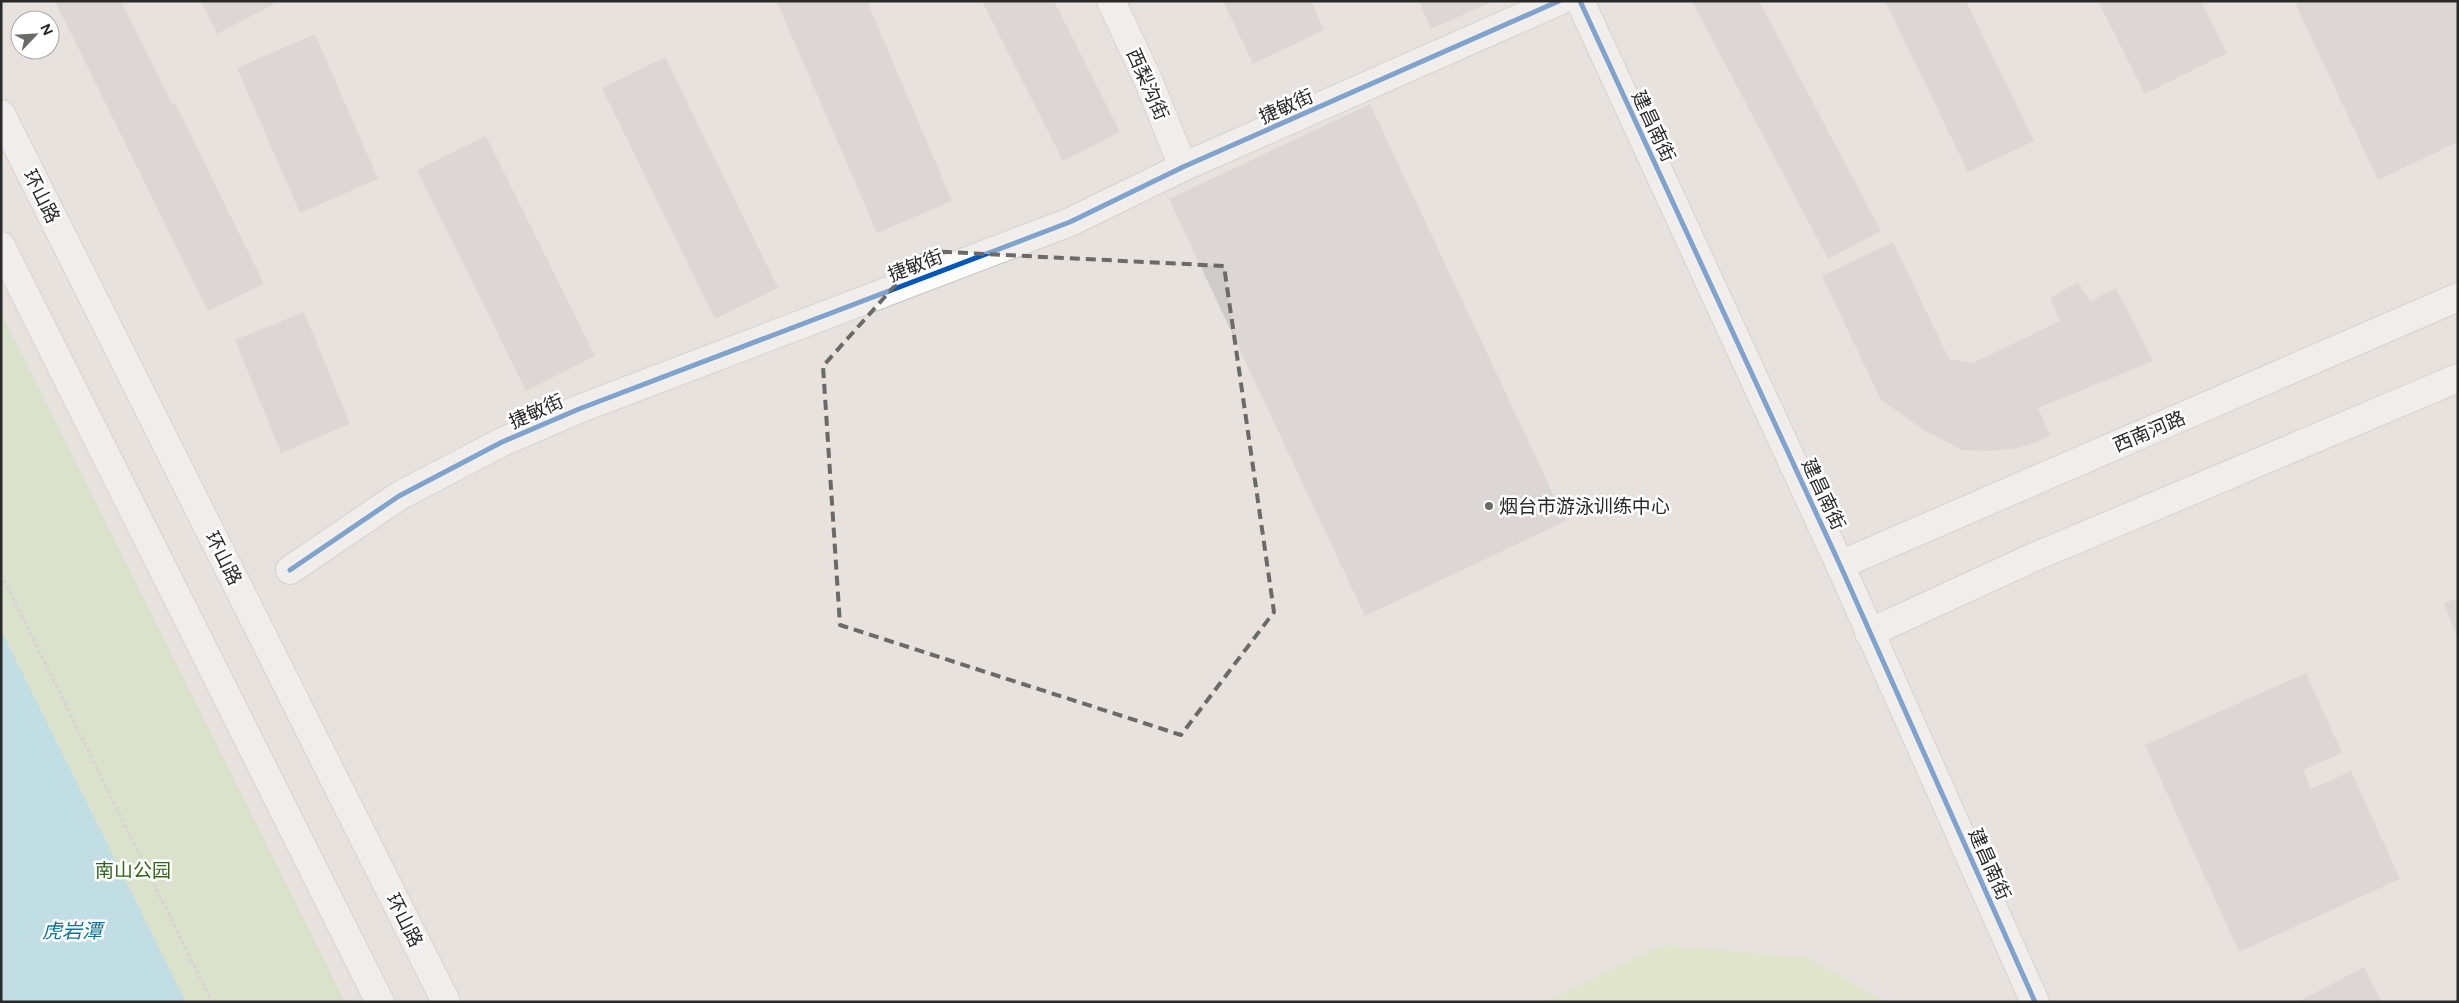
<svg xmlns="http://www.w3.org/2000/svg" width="2459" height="1003" font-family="Figtree,'Noto Sans SC',sans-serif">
  <rect width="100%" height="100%" fill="#e7e2de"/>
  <path fill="#cce3b6" d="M1,312L345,1002H1Z"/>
  <path fill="#d8e6b4" d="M1663,945L1809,958L1885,1002H1545Z"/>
  <path fill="#90daea" d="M1,630L186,1002H1Z"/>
  <path fill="#cecbc8" d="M55,1H121L172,104L175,103L264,284L208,311Z
    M201,1H273L274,4L217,34Z
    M867,1L952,201L877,233L777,2Z
    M982,1H1054L1120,132L1063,161Z
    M1223,1H1311L1324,30L1253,64Z
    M1419,1H1494L1431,29Z
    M1692,1H1759L1881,231L1828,259Z
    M1885,1H1966L2034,141L1968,172Z
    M2098,1H2201L2227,53L2145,94Z
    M2303,1H2458V142L2378,180L2296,5Z
    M315,34L378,179L300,213L237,68Z
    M665,57L778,288L715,319L602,88Z
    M1370,104L1566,521L1365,616L1169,199Z
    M486,136L595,356L526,391L417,170Z
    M1893,242L1949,359L1973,363L2060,321L2050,298L2078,282L2090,301L2116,288L2153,361L2038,408L2050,435L2039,441L2018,448L1990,451L1962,450L1924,430L1881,400L1822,276Z
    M304,312L350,424L281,453L235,340Z
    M2458,598V641L2444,603Z
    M2306,673L2342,753L2303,770L2311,789L2351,771L2400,879L2239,952L2145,745Z
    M2364,967L2382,1002H2298Z"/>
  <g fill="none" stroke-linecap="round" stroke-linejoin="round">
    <defs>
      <path id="street" d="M1111,1L1149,82L1183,167
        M290,570L399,496L502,442L579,409L1070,222L1183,167L1559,1"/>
      <path id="secondary" d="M1580,1L1840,565L2035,1002
        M1,114L446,1002
        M1,246L380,1002
        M1840,565L2458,297
        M1869,633L2032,558L2458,378"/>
    </defs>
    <use href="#street" stroke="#c0bfc0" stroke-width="30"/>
    <use href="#secondary" stroke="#c0bfc0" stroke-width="30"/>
    <path stroke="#c3c2c2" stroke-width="3" stroke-dasharray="4 2.5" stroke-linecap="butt" d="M1,574L212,1002"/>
    <use href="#street" stroke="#fbfbfa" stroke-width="28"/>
    <use href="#secondary" stroke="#fbfbfa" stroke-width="28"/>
    <defs>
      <path id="cycleway" d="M1580,1L1840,565L2035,1002
        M290,570L399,496L502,442L579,409L1070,222L1183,167L1559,1"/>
    </defs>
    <use href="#cycleway" stroke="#fff" stroke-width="8"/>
    <use href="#cycleway" stroke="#0057b8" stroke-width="5"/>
  </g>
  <path d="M0 0H2459V1003H0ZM926,251L1224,266L1274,612L1181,735L840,625L823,366Z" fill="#e7e2de" fill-opacity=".55" fill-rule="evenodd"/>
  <path fill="none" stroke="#6c6a68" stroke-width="4" stroke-dasharray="10 6" stroke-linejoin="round" d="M926,251L1224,266L1274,612L1181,735L840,625L823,366Z"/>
  <circle fill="#6c6a68" stroke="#fff" stroke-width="2" cx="1489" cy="506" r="5"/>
  <g text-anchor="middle" stroke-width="5" stroke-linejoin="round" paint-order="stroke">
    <g font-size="19" fill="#292929" stroke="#fff">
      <text transform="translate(1148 84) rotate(66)" y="7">西梨沟街</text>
      <text transform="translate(1286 106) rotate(-24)" y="7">捷敏街</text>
      <text transform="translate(1654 126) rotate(65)" y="7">建昌南街</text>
      <text transform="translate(42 196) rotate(63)" y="7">环山路</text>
      <text transform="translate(915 265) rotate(-21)" y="7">捷敏街</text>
      <text transform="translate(536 411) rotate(-24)" y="7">捷敏街</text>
      <text transform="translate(2149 431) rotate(-23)" y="7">西南河路</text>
      <text transform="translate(1824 494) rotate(65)" y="7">建昌南街</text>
      <text transform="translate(224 558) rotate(63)" y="7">环山路</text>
      <text transform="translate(1990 864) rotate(66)" y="7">建昌南街</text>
      <text transform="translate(405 920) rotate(63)" y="7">环山路</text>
    </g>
    <g font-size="19" fill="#292929" stroke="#fff" text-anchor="start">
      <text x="1499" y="513">烟台市游泳训练中心</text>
    </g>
    <g font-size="19" fill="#2f6519" stroke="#fff">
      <text x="133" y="877">南山公园</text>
    </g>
    <g font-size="20" font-style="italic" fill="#0c7599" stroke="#fff">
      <text x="72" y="938">虎岩潭</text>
    </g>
  </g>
  <rect width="2459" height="1003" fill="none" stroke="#292929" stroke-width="5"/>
  <g transform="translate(35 35) rotate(65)"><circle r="24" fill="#ffffff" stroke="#a9a9a9"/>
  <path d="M0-4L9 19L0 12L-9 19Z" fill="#6c6a68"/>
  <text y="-8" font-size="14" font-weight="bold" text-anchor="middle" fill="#292929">N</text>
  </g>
</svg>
